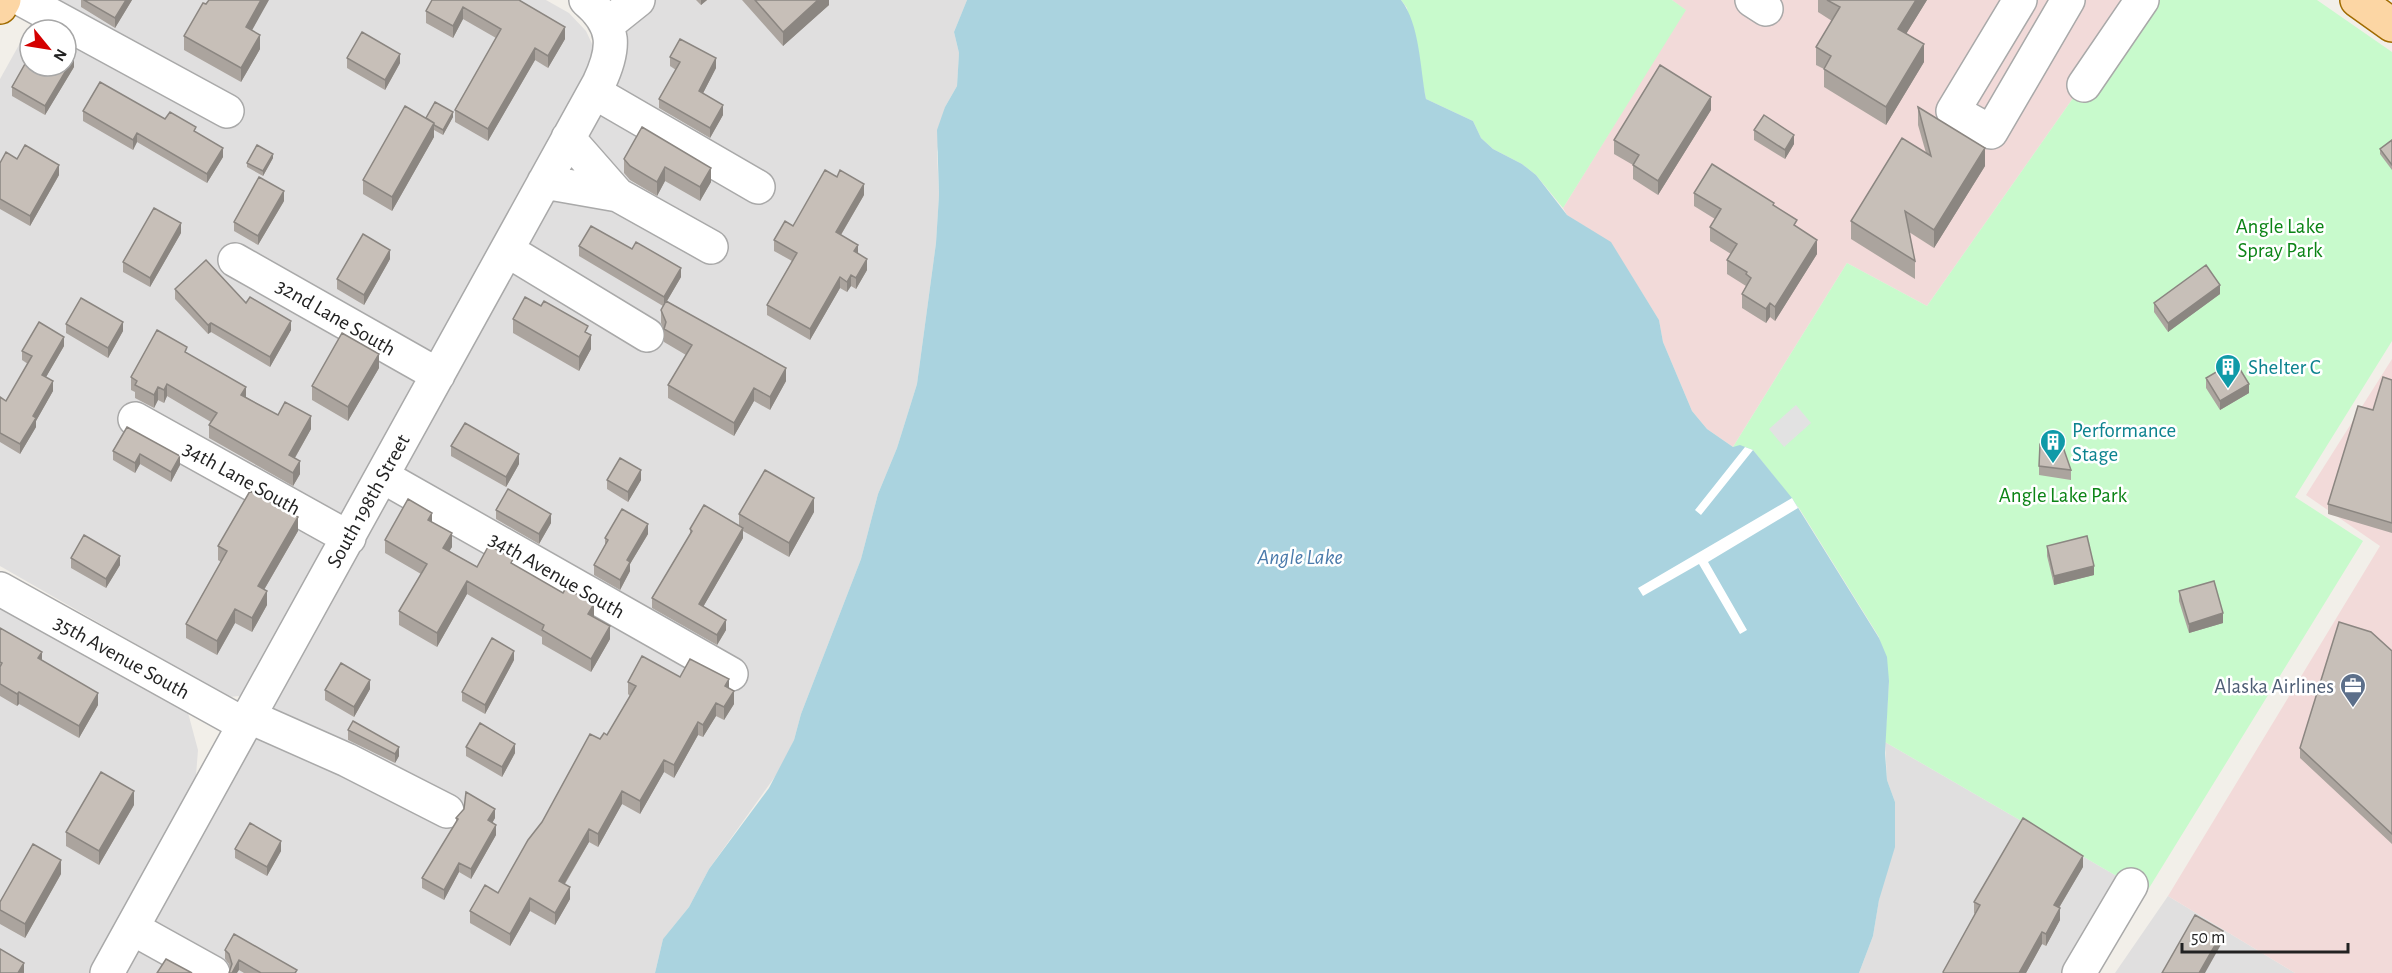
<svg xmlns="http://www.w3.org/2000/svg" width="2392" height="973" font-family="'Alegreya Sans',sans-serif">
  <rect width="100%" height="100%" fill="#f2efe9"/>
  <path fill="#e0dfdf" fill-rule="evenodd" d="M44,0H546L569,13L586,31L594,48L593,66L252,686L240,696L228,697L0,566V79ZM30,30H66V66H30Z
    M612,0H967L954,32L959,53L957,86L945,107L937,152L939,195L936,243L917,384L897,448L878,494L861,559L801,714L794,740L779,771L709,869L689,907L663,939L655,973H105L627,34Z
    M0,604L187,709L198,750L195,788L92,973H0Z
    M1885,742L2146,893L2098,973H1859L1873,936L1895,802L1887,780Z
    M2168,896L2295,973H2115Z"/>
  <path fill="#f2dad9" d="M1672,0H2142L1927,306L1847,263L1733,447L1707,429L1692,411L1663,342L1659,320L1611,243L1567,215L1563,208L1685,10Z
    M2392,359V973H2295L2168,896L2380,546L2306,495Z"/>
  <path fill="#c8facc" d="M1401,0H1672L1686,10L1563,208L1536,175L1522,164L1493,149L1481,138L1473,121L1426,99L1407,8Z
    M2142,0H2317L2392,52V341L2295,497L2363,541L2146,893L1885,742L1889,681L1879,637L1799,508L1753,450L1733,447L1847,263L1927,306Z"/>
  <path fill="#e2e2e2" d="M1796,405L1811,423L1784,447L1769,429Z"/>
  <path fill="#aad3df" d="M967,0H1401C1420,24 1420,69 1426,99L1473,121L1481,138L1493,149L1522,164L1536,175L1567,215L1611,242L1659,320L1663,342L1692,411L1707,429L1733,447L1740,445L1753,450L1792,498L1879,638L1887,657L1889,681L1885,753L1887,780L1895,802V847L1879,900L1873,936L1859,973H655L663,939L689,907L709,869L769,788L794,740L801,714L861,559L878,494L897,448L917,384L936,243L939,195L937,130L945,107L957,86L959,53L954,32Z"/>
  <path fill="#fff" d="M1745,447L1753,450L1701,515L1695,510Z
    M1792,498L1798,508L1708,562L1747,630L1740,634L1699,564L1643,596L1638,588Z"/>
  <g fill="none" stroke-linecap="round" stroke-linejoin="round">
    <defs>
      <path id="minor" d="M23,0L227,111
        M1752,0L1766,9
        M2020,0L1953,111L1991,132L2068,0
        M608,24L638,0
        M2084,85L2142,0
        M594,92L758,187
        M568,138L618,195L711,247
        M544,182L618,195
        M507,250L647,335
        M235,260L438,375
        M135,419L349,538
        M382,476L731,674
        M0,589L245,725
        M250,717L347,760L447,811
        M132,928L213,973
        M107,973L599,83C615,49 617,26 586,0
        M2079,973L2131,885"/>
      <path id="major" d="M2357,0L2392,25
        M0,7L4,0"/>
    </defs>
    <use href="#minor" stroke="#a9a9a9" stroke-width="36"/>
    <use href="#major" stroke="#a06b00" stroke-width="36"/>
    <use href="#minor" stroke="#fff" stroke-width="33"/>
    <use href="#major" stroke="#fcd6a4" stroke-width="33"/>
  </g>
  <path fill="#aba49e" d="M81,0H132L115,28L81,7Z
    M519,0L565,39L548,68L535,60L488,141L455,122V110L496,38L463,19L453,38L426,23V11Z
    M696,0H707L701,5Z
    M742,0H829V5L783,46Z
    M1818,0H1927L1906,34L1924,62L1886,125L1824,87V69L1816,65V47L1832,21L1818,12Z
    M252,30L260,49L241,82L184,50V36Z
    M670,57L716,68L703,93L723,115L710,138L659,108V99L676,70L670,66Z
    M347,58L400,63L385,90L347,68Z
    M74,67L45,115L12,96V87Z
    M1918,107L1985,166L1934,248L1909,232L1915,261V279L1851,239V221L1926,153L1918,125Z
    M1711,110L1658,195L1633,179V165L1614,154V140Z
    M83,111L165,119L223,157L207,183L137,142L133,150L83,121Z
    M453,117L443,135L434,130V137L392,211L363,194V180L426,118Z
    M642,127L711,182L700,201L665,181L657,196L630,180L624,173V159Z
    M1754,130L1794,144L1785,159L1754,140Z
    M2392,140V170L2380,154V149Z
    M273,158L263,176L247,167V163Z
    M17,159L59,175L30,226L0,209V163Z
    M1694,193L1774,206L1797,227L1817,254L1775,321L1770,317L1766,323L1742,308V294L1746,286L1727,274V260L1731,254L1710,241V227L1715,219L1694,206Z
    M864,195L841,235L858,254L867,270L856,289L851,286L847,292L840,288L810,340L767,315V305L792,261L774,251V240L793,226Z
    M284,201L258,245L234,231V222Z
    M181,233L150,287L123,272V262Z
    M579,246L681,277L667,301L786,381L770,410L754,401L734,436L668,398V385L686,355L664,342V330L661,323V310L663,306L579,256Z
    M390,259L364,305L337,289V279Z
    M175,289L246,303L291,330L270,367L211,332L208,334L175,299Z
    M2220,294L2168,332L2154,312V303Z
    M513,319L588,334L591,349L579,371L513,333Z
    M66,324L123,331L108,358L66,333Z
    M64,346L46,377L53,391L36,421V427L20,454L0,442V397L6,401L28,364L22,360V351Z
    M187,353L246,397L278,415L311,429L295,458L300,474L293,486L209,438V425L211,422L167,396L164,403L158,400L154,408L135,398V392L131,390V377Z
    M379,368L348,421L312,400V386Z
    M2206,378L2249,393L2220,410L2206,388Z
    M2392,380V533L2328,514V504L2373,410Z
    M127,427L180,465L171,482L140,464L135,473L113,460V451Z
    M451,446L519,464L506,487L451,456Z
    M2039,466L2071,470V480L2039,475Z
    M607,480H641L628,502L607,489Z
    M496,510L551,523L539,544L496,519Z
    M814,512L789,557L743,531V538L703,607L726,630L717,645L652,608V598L690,534V529L739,526V514Z
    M432,522L452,547L449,551L477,567L513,564L594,617L610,639L591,672L542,644V637L467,594L437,647L399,625V611L421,574L385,553V540Z
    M298,531L264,590L267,605L252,632L235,623L217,655L186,638V624L221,562L218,560V546Z
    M648,534L630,564V571L620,590L594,575V565L605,545V538Z
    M2047,546L2094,575L2054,585L2047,556Z
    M71,558L120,565L106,588L71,568Z
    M2179,591L2223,623L2189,633L2179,601Z
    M0,628L98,705L79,738L19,704L17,706L0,696Z
    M2392,651V844L2300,758V748Z
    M514,660L485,714L462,701V692Z
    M680,677L729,688L734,704L724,720L716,716L703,737L698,735L674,778L664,772L640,814L622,804L598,847L589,842L565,884L570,899L555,925L530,911L510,946L470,923V911L498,893L542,822L600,739L607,735L630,696L628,694V682Z
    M370,689L354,717L325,700V690Z
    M353,721L399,756L395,763L348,740V730Z
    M466,747L515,753L502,777L466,756Z
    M134,805L99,865L66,846V832Z
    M456,818H495L492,823L496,835L471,879L459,872L444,900L422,888V878L456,823Z
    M235,849L281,851L267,876L235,858Z
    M2083,867L2059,908L2060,920L2046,946L2042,944L2026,973H1943L1975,914L1974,913V902Z
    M61,874L25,938L0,924V902Z
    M225,950L297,973H244L239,970L230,969L229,964L225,959Z"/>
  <path fill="#8b8681" d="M126,0H132L115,28V18Z
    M261,0H269L246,41V27Z
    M701,0H707L701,5Z
    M818,0H829V5L783,46V32Z
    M1916,0H1927L1898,47V29Z
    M463,7V19L453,38V26Z
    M565,27V39L548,68V56Z
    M260,35V49L241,82V68Z
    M1924,44V62L1886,125V107Z
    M535,48V60L488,141V129Z
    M400,54V63L385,90V80Z
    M74,57V67L45,115V106Z
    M716,58V68L699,101V91Z
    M1711,97V110L1658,195V181Z
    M723,105V115L710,138V128Z
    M453,112V117L443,135V130Z
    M434,123V137L392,211V197Z
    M137,133V142L133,150V140Z
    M1794,135V144L1785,159V150Z
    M223,148V157L207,183V174Z
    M1985,148V166L1934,248V230Z
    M273,154V158L263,176V171Z
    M59,165V175L30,226V216Z
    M665,167V181L657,196V182Z
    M711,168V182L700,201V187Z
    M864,184V195L836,243V232Z
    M284,191V201L258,245V236Z
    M181,223V233L150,287V278Z
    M1817,240V254L1775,321V307Z
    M858,245V255L854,251Z
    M390,250V259L364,305V295Z
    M867,259V270L856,289V278Z
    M681,268V277L664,306V297Z
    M851,275V286L847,292V282Z
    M840,277V288L810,340V329Z
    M2220,285V294L2168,332V323Z
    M1770,303V317L1766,323V309Z
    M291,321V330L270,367V357Z
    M123,322V331L108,358V348Z
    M211,323V332L208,334V325Z
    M591,335V349L579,371V357Z
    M64,337V346L42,384V375Z
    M379,354V368L348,421V407Z
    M786,368V381L770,410V397Z
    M53,381V391L36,421V427L20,454V444L33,416Z
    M167,384V396L164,403V390Z
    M2249,384V393L2220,410V401Z
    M158,387V400L154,408V395Z
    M246,387V400L241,395Z
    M754,388V401L734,436V423Z
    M311,416V429L289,468V455Z
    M140,454V464L135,473V463Z
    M519,454V464L506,487V477Z
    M180,456V465L171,482V472Z
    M300,461V474L293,486V473Z
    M641,470V480L628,502V492Z
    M814,498V512L789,557V543Z
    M432,513V526L428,520Z
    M551,514V523L539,544V534Z
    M298,517V531L258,600V586Z
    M648,524V534L630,564V571L620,590V580L627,560Z
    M743,528V538L699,614V604Z
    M452,533V547L443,561V548Z
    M120,556V565L106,588V579Z
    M2094,566V575L2054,585V576Z
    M467,581V594L437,647V633Z
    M267,591V605L252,632V618Z
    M594,604V618L588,614Z
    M235,609V623L217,655V641Z
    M2223,613V623L2189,633V624Z
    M726,620V630L717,645V635Z
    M610,626V639L591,672V659Z
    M514,651V660L485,714V705Z
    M42,652V664L38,658Z
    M729,679V692L725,686Z
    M370,680V689L354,717V707Z
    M734,691V704L724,720V707Z
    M19,692V704L17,706V694Z
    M98,693V705L79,738V726Z
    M716,703V716L703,737V725Z
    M698,722V735L674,778V765Z
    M515,744V753L502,777V767Z
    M399,747V756L395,763V754Z
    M664,760V772L640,814V801Z
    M134,791V805L99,865V851Z
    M622,791V804L598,847V834Z
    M495,809V818L488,830V820Z
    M496,825V835L471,879V869Z
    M589,829V842L559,893V881Z
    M281,841V851L267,876V867Z
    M2083,856V867L2054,916V905Z
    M61,860V874L25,938V924Z
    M459,863V872L444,900V890Z
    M570,887V899L555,925V913Z
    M530,898V911L510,946V934Z
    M2060,908V920L2046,946V934Z
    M2223,931V941L2205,973H2199Z
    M2042,932V944L2026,973H2019Z
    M239,960V970L237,973H232Z
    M24,963V973H18Z"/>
  <path fill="#c7bfb8" stroke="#8b8681" stroke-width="1.5" d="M84,0H126L115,18Z
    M209,0H261L246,27L260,35L241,68L184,36L203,3L206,4Z
    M432,0H519L565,27L548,56L535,48L488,129L455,110L501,29L463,7L453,26L426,11Z
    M755,0H818L783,32Z
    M1827,0H1916L1898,29L1924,44L1886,107L1824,69L1831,56L1816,47L1840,7Z
    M362,32L400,54L385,80L347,58Z
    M680,39L716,58L699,91L723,105L710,128L659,99L680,62L670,57Z
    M66,53L74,57L45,106L12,87L30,55V66H66Z
    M1660,65L1711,97L1658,181L1633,165L1639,155L1614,140Z
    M100,82L165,119L170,112L196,127L194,131L223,148L207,174L137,133L133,140L83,111Z
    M435,102L453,112L443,130L434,125V123L426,118Z
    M405,106L434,123L392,197L363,180Z
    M1918,107L1985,148L1934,230L1905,211L1915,261L1851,221L1902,138L1931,156Z
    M1764,115L1794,135L1785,150L1754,130Z
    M642,127L711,168L700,187L665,167L657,182L630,166L624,159Z
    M2392,140V165L2380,149Z
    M25,145L59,165L30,216L0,199V163L6,152L17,159Z
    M257,145L273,154L263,171L247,163Z
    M1712,164L1774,203L1773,205L1797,220L1794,225L1817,240L1775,307L1770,303L1766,309L1742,294L1751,278L1746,274L1747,272L1727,260L1737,244L1710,227L1721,209L1694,193Z
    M825,170L837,177L840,170L864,184L836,232L858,245L854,251L867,259L856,278L851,275L847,282L840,277L810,329L767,305L797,253L774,240L785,221L793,226Z
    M259,177L284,191L258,236L234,222Z
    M154,208L181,223L150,278L123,262Z
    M591,226L632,249L636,242L681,268L664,297L579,246Z
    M363,234L390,250L364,295L337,279Z
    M206,260L246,303L250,297L291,321L270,357L211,323L208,325L175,289Z
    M2206,265L2220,285L2168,323L2154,303Z
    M525,297L541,306L544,301L588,326L585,332L591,335L579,357L513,319Z
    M81,298L123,322L108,348L66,324Z
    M666,301L786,368L770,397L754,388L734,423L668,385L692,345L664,329L666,322L661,310Z
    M39,322L64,337L42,375L53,381L33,416L36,418L20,444L0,433V397L6,401L32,356L22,351Z
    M157,330L187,347L185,352L246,387L241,395L278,415L285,402L311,416L289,455L300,461L293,473L209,425L217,413L167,384L164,390L158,387L154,395L135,385L137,381L131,377Z
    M342,333L379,354L348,407L312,386Z
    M2235,361L2249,384L2220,401L2206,378Z
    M2383,377L2392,380V523L2328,504L2358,406L2373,410Z
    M465,423L519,454L506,477L451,446Z
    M127,427L180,456L171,472L140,454L135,463L113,451Z
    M2046,435L2063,447L2071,470L2039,466L2040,444Z
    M620,458L641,470L628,492L607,480Z
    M765,470L814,498L789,543L739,514Z
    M508,489L551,514L539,534L496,510Z
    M250,491L298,517L258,586L267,591L252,618L235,609L217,641L186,624L227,551L218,546Z
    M408,499L432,513L428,520L452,533L443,548L477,567L489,545L513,559L511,563L563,593L566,588L594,604L588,614L610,626L591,659L542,630L544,625L467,581L437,633L399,611L427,564L385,540Z
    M704,505L743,528L699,604L726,620L717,635L652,598L692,531L690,529Z
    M622,509L648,524L627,560L630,562L620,580L594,565L608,540L605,538Z
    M84,535L120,556L106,579L71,558Z
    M2087,536L2094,566L2054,576L2047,546Z
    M2214,581L2223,613L2189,624L2179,591Z
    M2339,622L2371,632L2392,651V834L2300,748Z
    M0,628L42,652L38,658L98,693L79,726L19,692L17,694L0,684V667L2,663L0,662Z
    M492,638L514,651L485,705L462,692Z
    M642,656L680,677L690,659L729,679L725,686L734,691L724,707L716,703L703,725L698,722L674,765L664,760L640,801L622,791L598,834L589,829L559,881L570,887L555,913L530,898L510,934L470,911L485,885L498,893L528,840L542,822L590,734L600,739L604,733L607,735L636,686L628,682Z
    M341,663L370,680L354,707L325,690Z
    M353,721L399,747L395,754L348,730Z
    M480,723L515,744L502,767L466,747Z
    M101,772L134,791L99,851L66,832Z
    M466,792L495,809L488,820L496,825L471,869L459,863L444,890L422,878L458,819L456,818L464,809Z
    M2023,818L2083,856L2054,905L2060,908L2046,934L2042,932L2019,973H1944L1943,972L1980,905L1974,902Z
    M250,823L281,841L267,867L235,849Z
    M33,844L61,860L25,924L0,910V902Z
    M2195,915L2223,931L2199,973H2162Z
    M234,934L297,970L295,973H261L239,960L232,973H229L232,964L229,954L225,950Z
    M0,949L24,963L18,973H0Z
    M166,959L192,973H157Z"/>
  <defs>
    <symbol id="building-pin" viewBox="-11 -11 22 30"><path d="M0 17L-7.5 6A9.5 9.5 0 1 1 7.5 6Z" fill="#0f9aa8" stroke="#fff"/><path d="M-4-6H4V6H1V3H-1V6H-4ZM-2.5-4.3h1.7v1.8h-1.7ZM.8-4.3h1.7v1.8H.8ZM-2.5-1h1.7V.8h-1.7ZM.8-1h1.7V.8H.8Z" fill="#fff"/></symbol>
    <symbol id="office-pin" viewBox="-11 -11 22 30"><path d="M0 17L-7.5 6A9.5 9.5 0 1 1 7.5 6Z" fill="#5c6f8a" stroke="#fff"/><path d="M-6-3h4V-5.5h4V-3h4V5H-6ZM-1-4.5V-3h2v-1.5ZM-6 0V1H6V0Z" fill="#fff"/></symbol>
  </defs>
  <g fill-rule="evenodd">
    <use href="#building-pin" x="2213" y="352" width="30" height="40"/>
    <use href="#building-pin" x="2038" y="427" width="30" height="40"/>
    <use href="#office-pin" x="2338" y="671" width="30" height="40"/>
  </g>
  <g text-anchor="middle" stroke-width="5" stroke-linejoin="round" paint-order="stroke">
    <g font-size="21" fill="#0c8416" stroke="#fff">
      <text x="2280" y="233">Angle Lake<tspan x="2280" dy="24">Spray Park</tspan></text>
      <text x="2063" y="502">Angle Lake Park</text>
    </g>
    <g font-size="21" fill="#222" stroke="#fff">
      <text transform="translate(336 317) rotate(30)" y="7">32nd Lane South</text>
      <text transform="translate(242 478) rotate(29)" y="7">34th Lane South</text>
      <text transform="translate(368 501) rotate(-61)" y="7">South 198th Street</text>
      <text transform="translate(557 575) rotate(30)" y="7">34th Avenue South</text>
      <text transform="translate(122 657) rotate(29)" y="7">35th Avenue South</text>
    </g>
    <g font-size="21" fill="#0d838f" stroke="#fff" text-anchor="start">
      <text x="2248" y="374">Shelter C</text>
      <text x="2072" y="437">Performance<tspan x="2072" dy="24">Stage</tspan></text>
    </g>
    <g font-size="21" fill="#4e5e75" stroke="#fff" text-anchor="end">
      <text x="2334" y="693">Alaska Airlines</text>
    </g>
    <g font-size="22" font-style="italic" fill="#4a7aab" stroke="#fff">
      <text x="1300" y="564">Angle Lake</text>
    </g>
  </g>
  <g transform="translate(48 48) rotate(120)"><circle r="28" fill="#ffffff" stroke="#a7a7a7" stroke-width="1.5"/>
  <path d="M0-4.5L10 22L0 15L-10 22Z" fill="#d40000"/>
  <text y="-9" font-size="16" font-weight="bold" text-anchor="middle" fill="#222222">N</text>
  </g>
  <path d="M2182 943v9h166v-9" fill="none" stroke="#222222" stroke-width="3"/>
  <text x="2191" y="943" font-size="18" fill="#222222" stroke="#ffffff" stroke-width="4.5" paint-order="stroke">50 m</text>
</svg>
